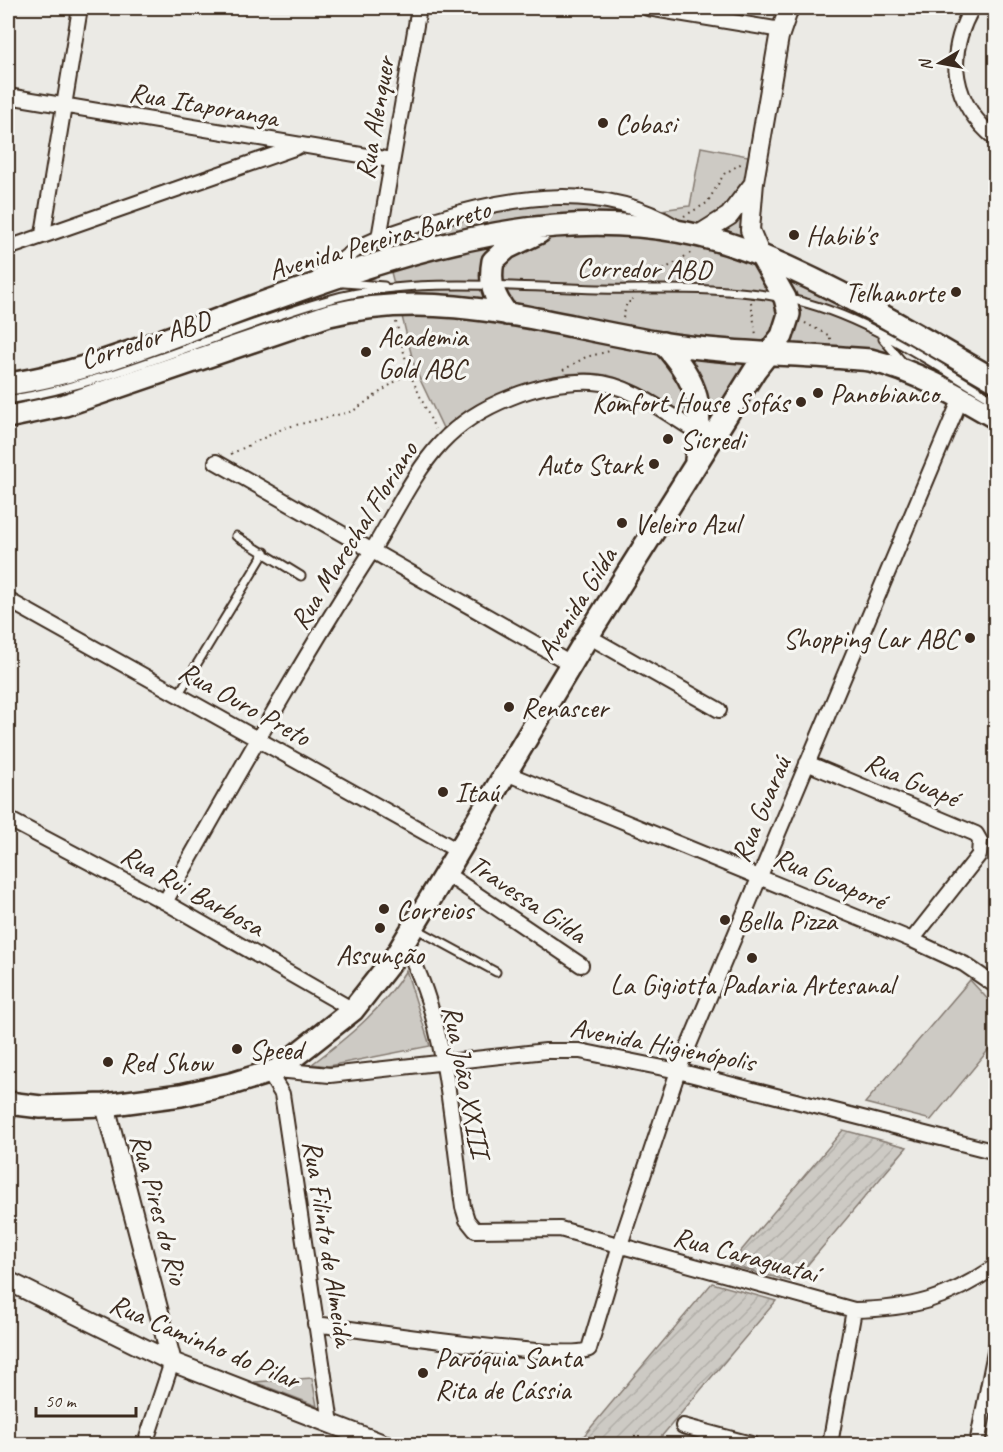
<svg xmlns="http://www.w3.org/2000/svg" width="1003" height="1452" font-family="Caveat,sans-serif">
  <defs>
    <pattern id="garden-furrows" width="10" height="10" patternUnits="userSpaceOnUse" patternTransform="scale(1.5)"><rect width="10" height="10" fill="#cdcac4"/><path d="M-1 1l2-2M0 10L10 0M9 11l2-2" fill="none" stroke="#b1aea8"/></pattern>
  </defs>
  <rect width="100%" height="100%" fill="#ebeae5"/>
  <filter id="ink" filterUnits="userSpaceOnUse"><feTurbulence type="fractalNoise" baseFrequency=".0167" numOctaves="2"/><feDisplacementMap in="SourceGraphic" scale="12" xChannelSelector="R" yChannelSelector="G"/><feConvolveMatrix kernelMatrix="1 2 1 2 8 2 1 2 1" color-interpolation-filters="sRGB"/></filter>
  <g filter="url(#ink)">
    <path fill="#cdcac4" stroke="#847a71" stroke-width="1.5" d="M701,147L748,156C745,171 746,183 746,198C746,217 739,224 745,244L907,337L894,359L762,346L706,428C677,411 646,387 614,377C559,361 485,396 444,430L415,369L391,272L344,269C399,230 495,205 562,203C585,202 607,209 630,211C649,213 671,208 690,206Z
      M406,970L430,1046L328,1066L312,1064C347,1038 384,1008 406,970Z
      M970,980L995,1007V1042L931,1120L865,1103Z
      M312,1378L317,1406L254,1382Z"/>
    <path fill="url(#garden-furrows)" stroke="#847a71" stroke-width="1.5" d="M843,1130L907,1147L793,1282L729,1265Z
      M712,1283L776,1301L655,1444H577Z"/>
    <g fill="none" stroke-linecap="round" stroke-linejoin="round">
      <defs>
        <path id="lane" d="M344,283L384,286
          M789,299C861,313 933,364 996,401
          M883,339L905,365
          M8,400C119,382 223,329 331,299C412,277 514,287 597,289C658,290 719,286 778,297
          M236,536L301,576
          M178,695L265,552
          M415,928L496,972"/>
        <path id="street" d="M648,8L781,30
          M972,8C945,56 952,103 996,139
          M8,96L391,160
          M43,234L80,8
          M379,238L419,8
          M8,248L297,147
          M319,277C334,267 348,254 364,245C387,233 412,227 437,219C517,195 601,182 676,227
          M216,462L571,664
          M8,600L458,851
          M588,636L719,710
          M807,763L976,834L980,841L979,855L912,940
          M506,773L912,940L964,964L996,986
          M8,819L165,902L353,1010
          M445,873L581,965
          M165,902C232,785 297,667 370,554C392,519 413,473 441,443C477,404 541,380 593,382C631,384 668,415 699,433
          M404,943C447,1019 451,1122 463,1207L467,1220L475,1230L560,1229L854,1310C911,1309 949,1299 996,1266
          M277,1070L330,1075L546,1051H580L678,1071L996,1152
          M269,1073L282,1094L331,1423
          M315,1324C354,1329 569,1362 589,1349L620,1245L678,1071L961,398
          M683,1426L751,1444
          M145,1444L172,1362
          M830,1444L854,1310
          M977,1444L996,1347"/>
        <path id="secondary" d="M697,236L729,216L752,186
          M761,256L750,230L754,182L779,37L789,8
          M105,1105L172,1362
          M8,1281L172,1362L383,1444"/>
        <path id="primary" d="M507,314C493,296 489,283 493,261L507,248L540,232
          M663,343C701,387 702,403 696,460
          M8,384C97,371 183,331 268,301C427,244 597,186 764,257C845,291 920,337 996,381
          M8,417L65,405L329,315C445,287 547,325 661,343C730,354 801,354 870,360C916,371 955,394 996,418
          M8,1103L41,1107L105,1105L181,1095L231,1084L277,1070L353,1010L397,954L588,636L755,370L782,336L789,314L785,298L761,256"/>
      </defs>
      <use href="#lane" stroke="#3b2a1e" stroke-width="11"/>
      <use href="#street" stroke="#3b2a1e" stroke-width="18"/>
      <use href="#secondary" stroke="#3b2a1e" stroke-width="22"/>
      <use href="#primary" stroke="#3b2a1e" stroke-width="26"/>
      <path stroke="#3b2a1e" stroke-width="2" stroke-dasharray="1.5 4.5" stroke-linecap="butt" d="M684,216L707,203L724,174L742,163
        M632,279V276L655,275L692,252
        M751,302L756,335
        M623,318L627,302H632V299
        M396,322L409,372L435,429
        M805,323L830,336V340
        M563,370L586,357L610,351
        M231,454L284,428L353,411L409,372"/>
      <use href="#lane" stroke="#f6f6f2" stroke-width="7"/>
      <use href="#street" stroke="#f6f6f2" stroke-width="14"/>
      <use href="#secondary" stroke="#f6f6f2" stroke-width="18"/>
      <use href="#primary" stroke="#f6f6f2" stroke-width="21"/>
    </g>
  </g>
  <g fill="#3b2a1e" stroke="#f6f6f2" stroke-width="2">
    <circle cx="603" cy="123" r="6"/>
    <circle cx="794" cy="235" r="6"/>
    <circle cx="956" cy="292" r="6"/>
    <circle cx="366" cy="352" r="6"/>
    <circle cx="818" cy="393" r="6"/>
    <circle cx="801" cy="402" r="6"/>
    <circle cx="668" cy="439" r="6"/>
    <circle cx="654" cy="464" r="6"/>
    <circle cx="622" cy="523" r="6"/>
    <circle cx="970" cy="638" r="6"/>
    <circle cx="509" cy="707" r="6"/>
    <circle cx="443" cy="792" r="6"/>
    <circle cx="384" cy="909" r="6"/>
    <circle cx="725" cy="920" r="6"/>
    <circle cx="380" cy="928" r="6"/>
    <circle cx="752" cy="958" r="6"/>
    <circle cx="237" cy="1049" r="6"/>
    <circle cx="108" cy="1062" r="6"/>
    <circle cx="423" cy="1373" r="6"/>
  </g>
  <g text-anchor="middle" stroke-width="6" stroke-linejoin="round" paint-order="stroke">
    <g font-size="28" fill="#3b2a1e" stroke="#f6f6f2">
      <text transform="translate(204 104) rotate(10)" y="10">Rua Itaporanga</text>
      <text transform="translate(374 118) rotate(-80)" y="10">Rua Alenquer</text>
      <text transform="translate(379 239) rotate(-16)" y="10">Avenida Pereira Barreto</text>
      <text transform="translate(644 268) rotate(1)" y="10">Corredor ABD</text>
      <text transform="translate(145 339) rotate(-18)" y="10">Corredor ABD</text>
      <text transform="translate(353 535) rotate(-58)" y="10">Rua Marechal Floriano</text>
      <text transform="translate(576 603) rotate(-58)" y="10">Avenida Gilda</text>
      <text transform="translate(245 703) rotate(29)" y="10">Rua Ouro Preto</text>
      <text transform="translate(912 779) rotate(23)" y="10">Rua Guapé</text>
      <text transform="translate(760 809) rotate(-67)" y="10">Rua Guaraú</text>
      <text transform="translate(830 878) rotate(23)" y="10">Rua Guaporé</text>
      <text transform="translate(193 890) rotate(29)" y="10">Rua Rui Barbosa</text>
      <text transform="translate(528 898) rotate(34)" y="10">Travessa Gilda</text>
      <text transform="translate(663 1044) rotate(11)" y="10">Avenida Higienópolis</text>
      <text transform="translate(467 1081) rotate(79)" y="10">Rua João XXIII</text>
      <text transform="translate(160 1209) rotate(75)" y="10">Rua Pires do Rio</text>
      <text transform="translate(329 1243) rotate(81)" y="10">Rua Filinto de Almeida</text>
      <text transform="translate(746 1254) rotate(15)" y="10">Rua Caraguataí</text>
      <text transform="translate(205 1341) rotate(23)" y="10">Rua Caminho do Pilar</text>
    </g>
    <g font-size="28" fill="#3b2a1e" stroke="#f6f6f2" text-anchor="start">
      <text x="615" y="133">Cobasi</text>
      <text x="806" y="245">Habib's</text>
      <text x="944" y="302" text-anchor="end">Telhanorte</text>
      <text x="378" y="346">Academia<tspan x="378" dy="32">Gold ABC</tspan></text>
      <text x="830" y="403">Panobianco</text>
      <text x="789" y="412" text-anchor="end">Komfort House Sofás</text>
      <text x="680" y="449">Sicredi</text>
      <text x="642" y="474" text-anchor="end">Auto Stark</text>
      <text x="634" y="533">Veleiro Azul</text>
      <text x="958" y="648" text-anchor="end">Shopping Lar ABC</text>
      <text x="521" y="717">Renascer</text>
      <text x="455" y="802">Itaú</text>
      <text x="396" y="919">Correios</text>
      <text x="737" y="930">Bella Pizza</text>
      <text x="380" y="964" text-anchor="middle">Assunção</text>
      <text x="752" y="994" text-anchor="middle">La Gigiotta Padaria Artesanal</text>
      <text x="249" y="1059">Speed</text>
      <text x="120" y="1072">Red Show</text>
      <text x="435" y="1367">Paróquia Santa<tspan x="435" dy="32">Rita de Cássia</tspan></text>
    </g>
  </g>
  <rect width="1003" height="1452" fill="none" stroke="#f6f6f2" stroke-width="30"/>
  <rect x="15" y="15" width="973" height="1422" fill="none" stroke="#3b2a1e" stroke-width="2" filter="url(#ink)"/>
  <g transform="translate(940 63) rotate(260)" stroke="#f6f6f2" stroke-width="4.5" paint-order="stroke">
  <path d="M0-4.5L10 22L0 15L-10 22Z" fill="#3b2a1e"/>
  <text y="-9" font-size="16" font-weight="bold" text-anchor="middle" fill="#3b2a1e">N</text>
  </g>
  <path d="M36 1407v9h100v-9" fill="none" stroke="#3b2a1e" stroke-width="3"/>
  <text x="45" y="1407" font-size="18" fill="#3b2a1e" stroke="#f6f6f2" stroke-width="4.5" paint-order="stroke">50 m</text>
</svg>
